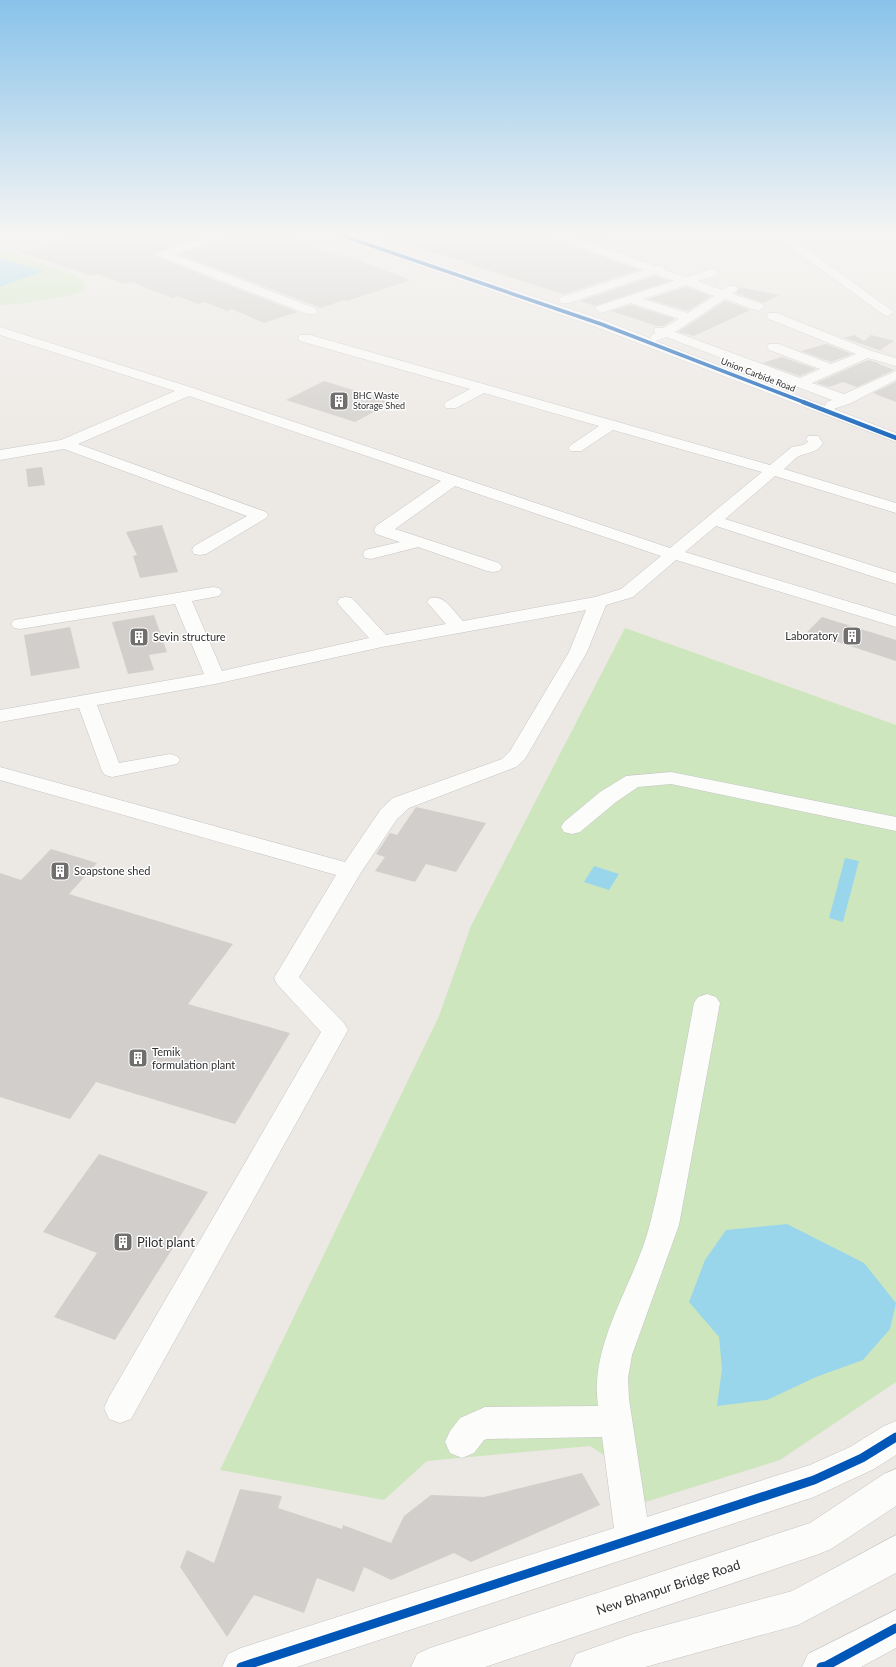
<svg xmlns="http://www.w3.org/2000/svg" width="896" height="1667" font-family="Lato,sans-serif">
  <rect width="100%" height="100%" fill="#ece8e4"/>
  <path fill="#cee6be" d="M0,249L75,275L85,283L84,292C56,299 29,304 0,305Z
    M625,628L896,725V1382L780,1460L636,1505L623,1468L590,1446L427,1461L384,1500L220,1470L439,1016L471,926Z"/>
  <path fill="#99d6ec" d="M0,258L44,271L0,287Z
    M845,858L859,861L843,922L829,918Z
    M594,866L619,874L609,890L584,882Z
    M787,1224L864,1263L896,1303L890,1329L863,1360L816,1377L767,1400L717,1406L722,1369L719,1337L689,1302L705,1260L726,1230Z"/>
  <path fill="#d1cecb" d="M82,235H207L158,251L154,254L157,257L297,312L264,323L232,309L227,311L205,302L198,304L178,296L173,298L131,282L123,284L98,274L92,276L20,252Z
    M231,235H280L341,256L344,255L411,280L347,301L344,300L321,308L178,254L228,238Z
    M391,235H522L531,240L539,237V235H549L551,238L639,270L564,294L464,263L466,262L390,240Z
    M572,235H606L607,240L595,243Z
    M655,276L669,281L595,306L580,301Z
    M686,287L711,296L688,311L648,299Z
    M739,287L780,295L763,303L736,293Z
    M725,301L750,310L694,336L678,332Z
    M631,305L675,319L663,326H657L611,311Z
    M854,335L864,341L871,335L894,341L880,350L896,356L844,338Z
    M826,344L852,354L831,362L801,351Z
    M782,357L816,369L800,376L762,363Z
    M868,360L879,363H877L894,370L857,387L843,382L829,387L816,383Z
    M324,381L393,402L355,422L286,400Z
    M896,382V402L873,393Z
    M42,467L45,485L28,487L26,469Z
    M162,525L178,572L140,578L133,556L137,555L126,532Z
    M154,615L167,652L149,655L154,670L128,674L112,622Z
    M822,617L896,640V661L807,632Z
    M70,627L80,668L31,676L24,635Z
    M416,807L486,823L456,872L426,864L415,882L375,871L385,857L376,854L390,833L397,835Z
    M51,849L97,863L69,894L233,944L188,1004L290,1033L235,1124L96,1082L70,1119L0,1097V873L21,880Z
    M99,1154L208,1192L115,1340L54,1317L97,1253L43,1232Z
    M582,1473L600,1505L471,1562L454,1553L391,1580L364,1567L354,1592L317,1578L304,1613L254,1595L227,1637L180,1567L187,1550L214,1563L240,1489L282,1496L278,1508L342,1529L343,1525L391,1543L404,1516L431,1495L484,1497Z"/>
  <g fill="none" stroke-linecap="round" stroke-linejoin="round">
    <defs>
      <path id="minor" d="M212,235H230L228,237L173,254L315,308L317,311L315,314H307L158,256L156,254L158,252Z
        M334,235H351L606,321L652,339L650,337L655,333L654,331L655,328H663L679,319L631,303L601,313L595,309L597,306L674,281L655,274L569,303H561L559,300L561,297L644,270L552,237L550,235H567L655,266H663L664,270L686,277L712,269L716,270L718,273L716,276L698,281L722,290L728,286H736L738,289L733,294L762,304L764,307L758,311L725,299L675,332L800,378L820,369L769,350L767,347L769,344H779L831,364L856,354L769,319L767,316L769,313H777L872,351L896,358V366L868,358L812,383L844,394L896,371V380L851,403L834,409L896,433V442L596,327L336,237ZM686,285L714,296L688,313L643,299ZM666,337L832,400L827,402L825,406L656,341Z
        M523,235H537L538,236L532,239Z
        M770,235H785L793,239L894,312L888,316L884,315L785,243Z
        M0,327L193,388L670,548L762,472L613,430L581,451H571L568,448L571,445L599,426L484,393L456,408H446L444,405L446,402L470,389L300,341L298,338L300,335H310L770,465L792,447L803,445L808,442L806,439L808,436H818L823,443C817,452 811,452 802,455C796,456 789,465 784,469L896,503V513L775,476L725,519L896,573V584L716,526L685,552L896,616V627L676,560L633,597L606,605L587,652L525,759L516,767L409,808L397,819L360,874L299,977L344,1023L348,1030L131,1419L120,1423L109,1419L104,1408L109,1397L321,1032L277,984L274,978L336,875L0,780V767L345,862L381,809L393,798L502,759L510,751L569,652L586,610L382,647L215,684L97,705L119,763L170,754L177,756L180,760L177,764L112,777L105,775L102,771L79,708L0,722V710L204,674L175,604L20,629L14,628L11,624L14,620L20,619L213,587L219,588L222,592L219,596L192,601L222,671L369,638L340,606L337,602L340,598L346,597L352,598L386,635L446,624L427,602L430,598C445,594 453,611 463,621L595,597L621,589L661,556L455,486L395,529L499,563L502,567L499,571L493,572L487,571L418,547L371,559L365,558L363,554L365,550L400,542L376,534L374,530L376,526L441,481L189,396L78,444L266,512L268,515L266,518L206,554L200,555L194,554L192,550L194,546L247,516L64,449L0,460V450L61,440L175,391L0,335Z
        M671,772L896,817V831L671,784L638,787L616,802L580,832L572,834L564,832L561,827L564,822L600,792L626,776Z
        M707,994L716,997L720,1003L679,1225L632,1355L628,1378L629,1399L647,1517L810,1465L850,1447L884,1426L896,1421V1455L874,1469L814,1497L297,1667H222L228,1654L241,1648L614,1528L602,1437L487,1439L484,1440L474,1453L462,1458L450,1453L445,1442L450,1431L460,1418L485,1407L598,1406C589,1342 635,1284 650,1224C668,1152 680,1076 694,1003L698,997Z
        M896,1469V1506L831,1549L819,1554L485,1667H411L417,1654L430,1648L810,1523L884,1474Z
        M896,1535V1573L798,1625L645,1667H570L576,1654L633,1634L792,1591Z
        M896,1610V1648L861,1667H802L808,1654Z"/>
    </defs>
    <use href="#minor" stroke="#c5c4c5" stroke-width="1"/>
    <use href="#minor" fill="#fcfcfb" fill-rule="evenodd"/>
    <defs>
      <path id="cycleway-far2" d="M340,235L601,324L806,403"/>
      <path id="cycleway-far1" d="M803,402L896,438"/>
      <path id="cycleway" d="M241,1667L814,1480L862,1458L896,1437
        M821,1667L826,1666L896,1628"/>
    </defs>
    <use href="#cycleway-far2" stroke="#fff" stroke-width="5"/>
    <use href="#cycleway-far1" stroke="#fff" stroke-width="6"/>
    <use href="#cycleway" stroke="#fff" stroke-width="12"/>
    <use href="#cycleway-far2" stroke="#0057b8" stroke-width="3.5"/>
    <use href="#cycleway-far1" stroke="#0057b8" stroke-width="4.5"/>
    <use href="#cycleway" stroke="#0057b8" stroke-width="9"/>
  </g>
  <linearGradient id="sky" x2="0" y2="1"><stop stop-color="#88c2ea"/><stop offset="0.5" stop-color="#f6f5f3"/><stop offset="1" stop-color="#f6f5f3" stop-opacity="0"/></linearGradient>
  <rect width="896" height="468" fill="url(#sky)"/>
  <defs>
    <symbol id="building-square" viewBox="-11 -11 22 22"><rect x="-9" y="-9" width="18" height="18" rx="4" fill="#706f6e" stroke="#fff"/><path d="M-4-6H4V6H1V3H-1V6H-4ZM-2.5-4.3h1.7v1.8h-1.7ZM.8-4.3h1.7v1.8H.8ZM-2.5-1h1.7V.8h-1.7ZM.8-1h1.7V.8H.8Z" fill="#fff"/></symbol>
  </defs>
  <g fill-rule="evenodd">
    <use href="#building-square" x="328" y="390" width="22" height="22"/>
    <use href="#building-square" x="841" y="625" width="22" height="22"/>
    <use href="#building-square" x="128" y="626" width="22" height="22"/>
    <use href="#building-square" x="49" y="860" width="22" height="22"/>
    <use href="#building-square" x="127" y="1047" width="22" height="22"/>
    <use href="#building-square" x="112" y="1231" width="22" height="22"/>
  </g>
  <g text-anchor="middle" stroke-width="3" stroke-linejoin="round" paint-order="stroke">
    <g font-size="9" fill="#2e2e2e" stroke="#fff">
      <text transform="translate(758 375) rotate(21)" y="3">Union Carbide Road</text>
    </g>
    <g font-size="9" fill="#2e2e2e" stroke="#fff" text-anchor="start">
      <text x="353" y="399">BHC Waste<tspan x="353" dy="10">Storage Shed</tspan></text>
    </g>
    <g font-size="11" fill="#2e2e2e" stroke="#fff" text-anchor="start">
      <text x="838" y="640" text-anchor="end">Laboratory</text>
      <text x="153" y="641">Sevin structure</text>
      <text x="74" y="875">Soapstone shed</text>
      <text x="152" y="1056">Temik<tspan x="152" dy="13">formulation plant</tspan></text>
    </g>
    <g font-size="13" fill="#2e2e2e" stroke="#fff" text-anchor="start">
      <text x="137" y="1247">Pilot plant</text>
    </g>
    <g font-size="13" fill="#2e2e2e" stroke="#fff">
      <text transform="translate(668 1587) rotate(-18)" y="5">New Bhanpur Bridge Road</text>
    </g>
  </g>
</svg>
